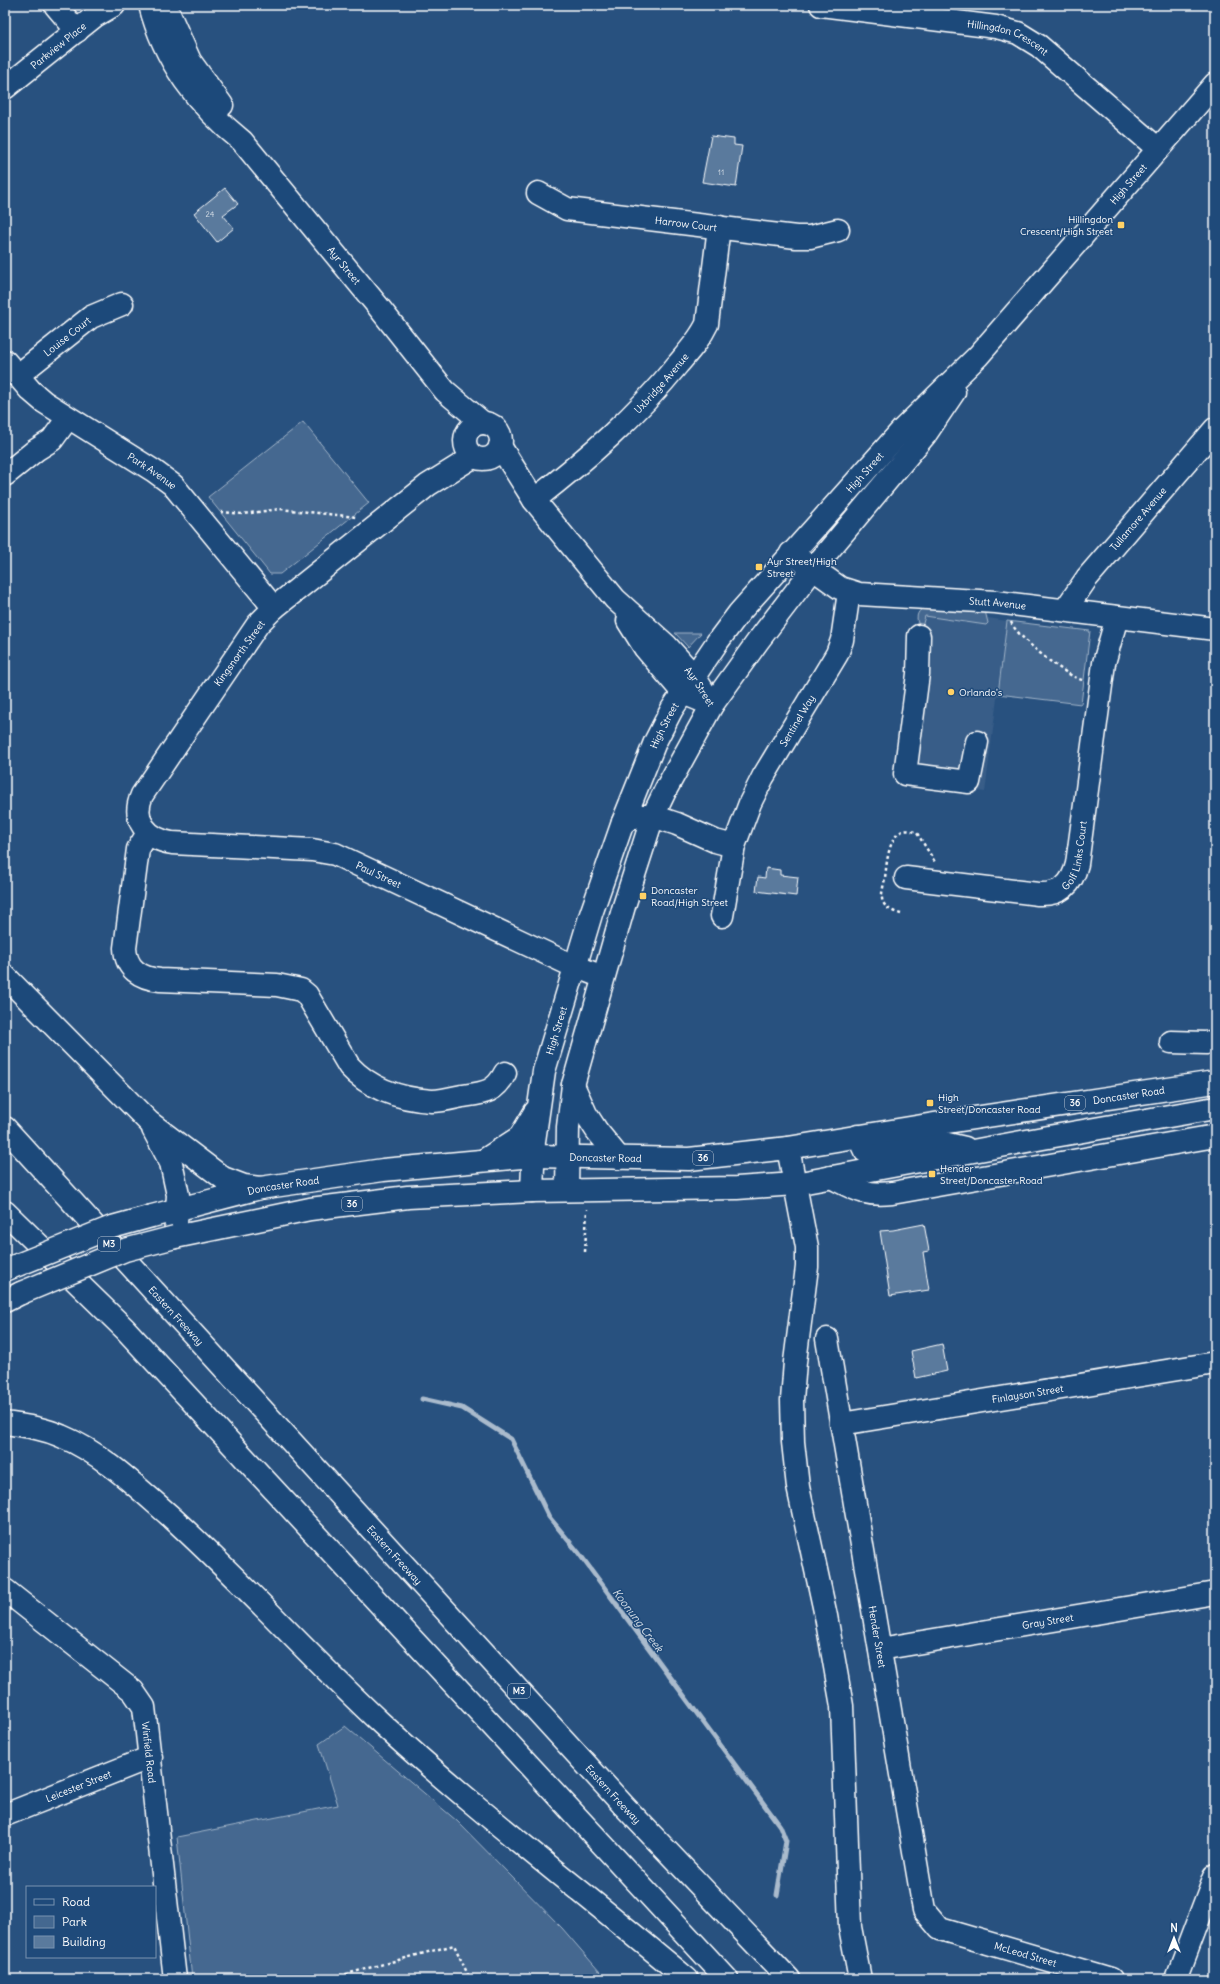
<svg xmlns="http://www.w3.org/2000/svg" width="1220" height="1984" font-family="Delius,sans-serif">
  <rect width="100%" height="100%" fill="#28517f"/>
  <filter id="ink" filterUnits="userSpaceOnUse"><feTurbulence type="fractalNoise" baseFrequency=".025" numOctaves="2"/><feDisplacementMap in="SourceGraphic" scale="8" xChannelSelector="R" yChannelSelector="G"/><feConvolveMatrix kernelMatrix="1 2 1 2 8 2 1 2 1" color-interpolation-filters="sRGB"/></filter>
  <g filter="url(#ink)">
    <path fill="#375d88" d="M920,610L987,614L988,618L1007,621L985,792L897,781L917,617Z"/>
    <path fill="#446890" stroke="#a2b4c8" d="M303,422L369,503L280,574H270L208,497Z
      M923,608L985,611L988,623L986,625L925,616L922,627L919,626C916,618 916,613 923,608Z
      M1007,621L1090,631L1081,704L998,694Z
      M675,633H701L688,647Z
      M345,1726L457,1821L562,1928L606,1979H192L177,1837L338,1805L319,1744Z"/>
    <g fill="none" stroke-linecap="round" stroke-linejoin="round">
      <path stroke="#aabbcd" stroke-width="5" d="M422,1399L462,1408L511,1439L549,1517L578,1552L780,1826L786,1841L777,1895"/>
    </g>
    <path fill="#5a7a9d" stroke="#fff" d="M711,136L734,139V145L742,146L736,187L702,182Z
      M225,188L238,204L223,215L234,228L217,242L194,213Z
      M766,868L780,870V875L798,877L796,896L756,891L758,877L765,878Z
      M924,1224L929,1251L923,1252L929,1290L890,1296L880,1231L893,1230Z
      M942,1344L947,1371L916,1378L911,1351Z"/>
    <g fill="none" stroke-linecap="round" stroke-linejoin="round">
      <defs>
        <g id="minor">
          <path d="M55,5L77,31"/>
          <path id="s1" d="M150,5C164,60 198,106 242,141L377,305L445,391L483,423"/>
          <path d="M165,5L190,61L222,105"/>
          <path id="s2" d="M821,5L996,27L1018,33L1039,46L1158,149"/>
          <path id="s3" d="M5,88L95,16L114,5"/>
          <path id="s4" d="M538,193L567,209L796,237H810L838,230"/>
          <path id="s5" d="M5,361L30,390L44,402L154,471L173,485L274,608"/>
          <path id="s6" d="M17,376L91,317L122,304"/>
          <circle cx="483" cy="441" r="18"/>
          <path id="s7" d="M500,446L534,500L615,599L667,646L694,676L712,705"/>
          <path id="s8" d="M473,457L428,485L274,608L258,624L142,795C131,820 147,839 172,843L312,850L335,854L569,964L603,977"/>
          <path d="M5,475L36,450L52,440L68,418"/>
          <path id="s9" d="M534,500C588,458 636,416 678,364C689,351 700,339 707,324L719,227"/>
          <path id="s10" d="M791,553L840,588L859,594L996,602L1215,629"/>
          <path id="s11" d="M1065,610L1087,578L1215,429"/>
          <path d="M628,621L645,648L683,693L700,700"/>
          <path d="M919,636L918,674L905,774L969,782L977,742"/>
          <path d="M623,822L637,816H653L677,824L715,841L734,846"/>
          <path d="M148,833L138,849L125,948C126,969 140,978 160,980L277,985L301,990L307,995L349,1066C370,1089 401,1099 432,1101C442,1101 453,1098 462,1096C483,1093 495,1093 505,1073"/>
          <path id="s12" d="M906,878L1038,894C1060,895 1072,885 1077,864L1104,663L1117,617"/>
          <path id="s13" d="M722,916L734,846L750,803L763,777L837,654L842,640L849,592"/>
          <path d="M1171,1042L1206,1043L1215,1041"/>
          <path d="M831,1177C855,1189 864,1196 892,1193L1215,1136"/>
          <path id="s14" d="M827,1339L924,1910L940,1929L1111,1979"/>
          <path id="s15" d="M841,1424L1215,1363"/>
          <path id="s16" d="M5,1590L133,1691L144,1707L175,1979"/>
          <path id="s17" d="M880,1649L1215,1593"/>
          <path id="s18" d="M5,1815L151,1757"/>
          <path d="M1176,1979L1215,1876"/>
        </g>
        <g id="major">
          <path d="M573,1085L586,1114L597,1131L619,1158"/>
          <path d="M858,1136L865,1151L930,1140L965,1148"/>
          <path d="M486,1159L520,1137L535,1112"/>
          <path d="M567,1190L568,1127L573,1085L624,906L653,816L666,789L712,705L758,641L813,569L925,435L954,392"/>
          <path id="s19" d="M532,1191L534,1141L544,1071L591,914L623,822L655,742L672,709L718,641L739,613L902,430L978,356L1215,84"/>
          <path id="s20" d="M152,1216L260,1188L383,1170L533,1156L689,1159L788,1148L934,1124L1215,1082"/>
          <path d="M175,1237L310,1209L408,1197L532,1191L737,1188L795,1184L1043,1138L1215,1108"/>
          <path d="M5,1301L21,1293"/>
        </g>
        <g id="highway">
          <path d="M5,976L149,1122L223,1178L244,1186L260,1188"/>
          <path id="s21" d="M5,1128L625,1807L789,1979"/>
          <path d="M153,1129L171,1163L178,1195L175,1237"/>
          <path d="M788,1148L807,1247V1267L795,1362L792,1400L793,1442L798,1487L826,1616L842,1706L850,1927L860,1979"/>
          <path d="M5,1212L125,1329L727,1979"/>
          <path d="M5,1423C25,1426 43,1428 61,1436C102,1453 136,1486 169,1515C243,1582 309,1656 382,1724C480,1814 586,1894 687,1979"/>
        </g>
      </defs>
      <use href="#minor" stroke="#fff" stroke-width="25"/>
      <use href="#major" stroke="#fff" stroke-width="25"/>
      <use href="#highway" stroke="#fff" stroke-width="25"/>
      <path stroke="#fff" stroke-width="2.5" stroke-dasharray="3 3" stroke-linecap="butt" d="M221,512L243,514L280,509L356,517
        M1011,622C1016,636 1067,678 1083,680
        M901,914C894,912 886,909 883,902C880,896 884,885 885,878C887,861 889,820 917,833L935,862
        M585,1252L587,1209
        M328,1979L454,1945L470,1979"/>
      <use href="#minor" stroke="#1f4a7a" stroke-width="22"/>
      <use href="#major" stroke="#1f4a7a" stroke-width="22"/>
      <use href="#highway" stroke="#1f4a7a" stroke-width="22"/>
      <defs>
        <path id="major-bridge" d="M5,1270L112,1227L152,1216
          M21,1293L125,1250L175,1237"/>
      </defs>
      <use href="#major-bridge" stroke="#fff" stroke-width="25" stroke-linecap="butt"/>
      <use href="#major-bridge" stroke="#1f4a7a" stroke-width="22"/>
    </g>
  </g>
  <g fill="#ffd166" stroke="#1f4a7a" stroke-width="1.5">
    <rect x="1117" y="221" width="8" height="8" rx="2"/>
    <rect x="755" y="563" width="8" height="8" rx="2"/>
    <circle cx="951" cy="692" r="4"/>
    <rect x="639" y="892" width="8" height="8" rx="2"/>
    <rect x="926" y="1099" width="8" height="8" rx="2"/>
    <rect x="928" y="1170" width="8" height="8" rx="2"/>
  </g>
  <g text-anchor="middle" stroke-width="3" stroke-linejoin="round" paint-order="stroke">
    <g font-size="8" fill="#d6dee6">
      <text x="721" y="175">11</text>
      <text x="210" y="217">24</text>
    </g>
    <g fill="#1f4a7a" stroke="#bcc9d7" stroke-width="1">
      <rect x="1065" y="1096" width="20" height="14" rx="3"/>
      <rect x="693" y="1151" width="20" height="14" rx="3"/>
      <rect x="342" y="1197" width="20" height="14" rx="3"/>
      <rect x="98" y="1237" width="22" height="14" rx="3"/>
      <rect x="508" y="1684" width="22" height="14" rx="3"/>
    </g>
    <g font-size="9" font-weight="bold" fill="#fff">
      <text x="1075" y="1106">36</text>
      <text x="703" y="1161">36</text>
      <text x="352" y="1207">36</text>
      <text x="109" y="1247">M3</text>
      <text x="519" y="1694">M3</text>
    </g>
    <g font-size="10" fill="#fff" stroke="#1f4a7a">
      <text dy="4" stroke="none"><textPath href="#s2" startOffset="191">Hillingdon Crescent</textPath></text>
      <text dy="4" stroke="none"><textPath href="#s3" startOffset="68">Parkview Place</textPath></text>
      <text dy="4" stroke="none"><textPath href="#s19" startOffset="1202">High Street</textPath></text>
      <text dy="4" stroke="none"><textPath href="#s4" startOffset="153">Harrow Court</textPath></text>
      <text dy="4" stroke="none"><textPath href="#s1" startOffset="328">Ayr Street</textPath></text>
      <text dy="4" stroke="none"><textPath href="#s6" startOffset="64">Louise Court</textPath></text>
      <text dy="4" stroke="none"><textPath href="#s9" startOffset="173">Uxbridge Avenue</textPath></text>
      <text dy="4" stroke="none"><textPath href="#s5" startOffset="185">Park Avenue</textPath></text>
      <text dy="4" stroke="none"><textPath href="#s19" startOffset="811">High Street</textPath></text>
      <text dy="4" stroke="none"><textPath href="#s11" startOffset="117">Tullamore Avenue</textPath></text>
      <text dy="4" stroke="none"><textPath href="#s10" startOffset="219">Stutt Avenue</textPath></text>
      <text transform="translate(239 653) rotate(-54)" y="4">Kingsnorth Street</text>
      <text dy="4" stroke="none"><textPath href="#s7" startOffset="314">Ayr Street</textPath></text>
      <text dy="4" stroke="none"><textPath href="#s13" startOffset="212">Sentinel Way</textPath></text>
      <text dy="4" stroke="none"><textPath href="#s19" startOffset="487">High Street</textPath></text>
      <text dy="4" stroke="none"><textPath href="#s12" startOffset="195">Golf Links Court</textPath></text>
      <text dy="4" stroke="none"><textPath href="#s8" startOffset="758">Paul Street</textPath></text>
      <text dy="4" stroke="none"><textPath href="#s19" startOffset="163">High Street</textPath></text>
      <text dy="4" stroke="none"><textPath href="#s20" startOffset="987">Doncaster Road</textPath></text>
      <text dy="4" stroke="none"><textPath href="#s20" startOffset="459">Doncaster Road</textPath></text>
      <text dy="4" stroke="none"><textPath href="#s20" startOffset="135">Doncaster Road</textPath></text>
      <text dy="4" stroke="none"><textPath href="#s21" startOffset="254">Eastern Freeway</textPath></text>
      <text dy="4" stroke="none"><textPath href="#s15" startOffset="189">Finlayson Street</textPath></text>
      <text dy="4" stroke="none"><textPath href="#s21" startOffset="578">Eastern Freeway</textPath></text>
      <text dy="4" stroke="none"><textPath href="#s17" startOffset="170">Gray Street</textPath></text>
      <text dy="4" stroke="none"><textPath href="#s14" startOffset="302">Hender Street</textPath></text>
      <text dy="4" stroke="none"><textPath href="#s16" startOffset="228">Winfield Road</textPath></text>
      <text dy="4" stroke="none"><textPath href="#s18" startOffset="79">Leicester Street</textPath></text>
      <text dy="4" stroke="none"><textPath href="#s21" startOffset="902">Eastern Freeway</textPath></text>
      <text dy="4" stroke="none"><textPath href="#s14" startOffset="693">McLeod Street</textPath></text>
    </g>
    <g font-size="10" fill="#fff" stroke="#1f4a7a" text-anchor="start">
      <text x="1113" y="223" text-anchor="end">Hillingdon<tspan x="1113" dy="12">Crescent/High Street</tspan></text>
      <text x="767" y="565">Ayr Street/High<tspan x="767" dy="12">Street</tspan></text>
      <text x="959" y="696">Orlando's</text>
      <text x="651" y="894">Doncaster<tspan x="651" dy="12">Road/High Street</tspan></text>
      <text x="938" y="1101">High<tspan x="938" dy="12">Street/Doncaster Road</tspan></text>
      <text x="940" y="1172">Hender<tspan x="940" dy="12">Street/Doncaster Road</tspan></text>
    </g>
    <g font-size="11" font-style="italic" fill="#d4dde6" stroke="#1f4a7a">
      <text transform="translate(638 1620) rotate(53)" y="4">Koonung Creek</text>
    </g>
  </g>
  <rect width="1220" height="1984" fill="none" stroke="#1f4a7a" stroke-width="20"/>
  <rect x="10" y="10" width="1200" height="1964" fill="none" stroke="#fff" stroke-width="1.5" filter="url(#ink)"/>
  <rect x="26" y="1886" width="130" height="72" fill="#1f4a7a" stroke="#7992af"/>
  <rect x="34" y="1899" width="20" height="6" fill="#1f4a7a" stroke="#7992af"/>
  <text x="62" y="1906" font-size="12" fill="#ffffff">Road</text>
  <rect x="34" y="1916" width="20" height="12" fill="#446890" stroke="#7992af"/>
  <text x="62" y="1926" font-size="12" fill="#ffffff">Park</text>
  <rect x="34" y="1936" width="20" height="12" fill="#5a7a9d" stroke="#7992af"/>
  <text x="62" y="1946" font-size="12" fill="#ffffff">Building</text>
  <g transform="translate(1174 1938)" stroke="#1f4a7a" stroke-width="3" paint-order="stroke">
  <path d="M0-3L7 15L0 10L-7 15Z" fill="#ffffff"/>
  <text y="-6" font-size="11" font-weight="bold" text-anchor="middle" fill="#ffffff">N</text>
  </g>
</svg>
